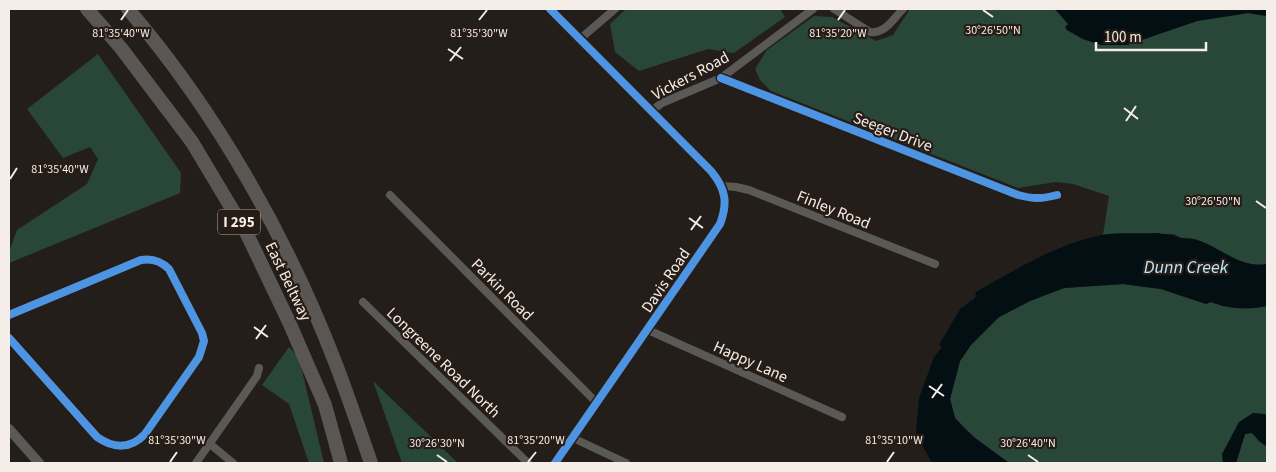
<svg xmlns="http://www.w3.org/2000/svg" width="1276" height="472" font-family="'Source Sans 3',sans-serif">
  <rect width="100%" height="100%" fill="#231e1a"/>
  <path fill="#294738" d="M626,9H780L785,17L734,53L708,49L639,71L615,52L610,24Z
    M910,9H1055L1068,24L1067,30L1083,39L1101,45H1127L1197,21L1248,13L1267,16V264C1241,269 1220,248 1196,240C1189,237 1180,240 1174,234L1103,235L1109,196L1073,184L1056,182L1018,188L771,91L760,80L755,69L767,50L814,16L832,17L876,41L893,35Z
    M98,54L181,173L180,193L9,263V252L17,230L87,184L98,159L90,147L63,158L27,109Z
    M1123,284L1161,289L1206,304L1211,302C1228,309 1249,310 1267,306V418L1265,414L1222,454L1223,463H1009L975,438L955,418L950,399L960,361L971,345L999,317L1030,301L1064,288Z
    M289,347L299,358L324,463H309L289,404L262,385Z
    M373,381L458,463H402Z
    M1252,432L1259,441L1267,445V463H1236L1245,434Z"/>
  <path fill="#040f14" d="M1055,9H1267V16L1248,13L1197,21L1127,45H1101L1083,39L1067,30L1065,27L1068,24Z
    M1156,233C1165,234 1170,234 1178,237C1183,239 1189,238 1194,239C1220,246 1239,269 1267,264V306C1249,310 1228,309 1211,302L1206,304L1161,289L1123,284L1064,288L1030,301L999,317L971,345L960,361L950,399L955,418L965,429L975,438L1009,463H932L916,433L919,398L934,357L942,347L939,345L960,309L975,298L976,292C1017,269 1056,244 1102,235C1119,232 1138,234 1156,233Z
    M1253,413L1265,414L1267,418V447L1259,441L1252,433L1245,434L1236,463H1223L1222,454L1239,422Z"/>
  <g fill="none" stroke-linecap="round" stroke-linejoin="round">
    <path stroke="#5a5956" stroke-width="8" d="M834,9L870,32C885,34 893,19 903,9
      M580,39L615,9
      M721,78L1018,195C1033,199 1042,199 1057,195
      M651,111L662,103L721,78L813,9
      M722,186L736,187L749,190L935,264
      M390,195L597,403
      M363,302L528,463
      M9,315L141,260C152,258 161,261 169,269L202,333L204,341L199,357L145,434C131,449 114,449 97,437L9,338
      M648,330L842,417
      M573,438L626,463
      M210,444L233,463
      M196,463L257,376L259,368"/>
    <path stroke="#5a5956" stroke-width="10" d="M550,9L711,171C726,189 728,203 720,224L555,463
      M9,429L39,463"/>
    <path stroke="#595653" stroke-width="14" d="M87,9L121,48L192,142L247,234L289,322L325,405L341,463
      M128,9C217,113 288,239 337,367C349,399 360,431 371,463"/>
    <defs>
      <path id="cycleway" d="M550,9L711,171C726,189 728,203 720,224L555,463
        M721,78L1018,195C1033,199 1042,199 1057,195
        M9,315L141,260C152,258 161,261 169,269L202,333L204,341L199,357L145,434C131,449 114,449 97,437L9,338"/>
    </defs>
    <use href="#cycleway" stroke="#271d16" stroke-width="11"/>
    <use href="#cycleway" stroke="#4d94e3" stroke-width="8"/>
  </g>
  <path fill="none" stroke="#f4ede8" stroke-width="2" d="M983,10L993,17M121,20L128,10M479,20L487,10M838,20L845,10M448,49L463,59M450,61L461,47M1124,108L1138,119M1126,121L1136,106M10,179L17,168M1256,201L1266,208M689,218L703,228M691,230L701,216M254,327L268,337M256,339L266,325M929,386L944,396M932,398L942,384M437,455L447,462M1028,455L1038,462M170,462L177,452M528,462L536,452M887,462L894,452"/>
  <g text-anchor="middle" stroke-width="4.5" stroke-linejoin="round" paint-order="stroke">
    <rect fill="#271d16" stroke="#b6afa9" stroke-width="1" x="218" y="209.5" width="42" height="25" rx="4"/>
    <g font-size="15" font-weight="bold" fill="#f4ede8">
      <text x="239" y="227">I 295</text>
    </g>
    <g font-size="16" fill="#f4ede8" stroke="#271d16">
      <text transform="translate(690 75) rotate(-28)" y="6">Vickers Road</text>
      <text transform="translate(893 131) rotate(21)" y="6">Seeger Drive</text>
      <text transform="translate(834 209) rotate(22)" y="6">Finley Road</text>
      <text transform="translate(665 280) rotate(-56)" y="6">Davis Road</text>
      <text transform="translate(289 281) rotate(64)" y="6">East Beltway</text>
      <text transform="translate(503 289) rotate(45)" y="6">Parkin Road</text>
      <text transform="translate(751 361) rotate(24)" y="6">Happy Lane</text>
      <text transform="translate(444 362) rotate(44)" y="6">Longreene Road North</text>
    </g>
    <g font-size="18" font-style="italic" fill="#b9eafd" stroke="#271d16">
      <text x="1186" y="273">Dunn Creek</text>
    </g>
  </g>
  <g font-size="12" text-anchor="middle" fill="#f4ede8" stroke="#271d16" stroke-width="4.5" stroke-linejoin="round" paint-order="stroke">
    <text x="993" y="34">30°26'50"N</text>
    <text x="121" y="37">81°35'40"W</text>
    <text x="479" y="37">81°35'30"W</text>
    <text x="838" y="37">81°35'20"W</text>
    <text x="60" y="173">81°35'40"W</text>
    <text x="1213" y="205">30°26'50"N</text>
    <text x="177" y="444">81°35'30"W</text>
    <text x="536" y="444">81°35'20"W</text>
    <text x="894" y="444">81°35'10"W</text>
    <text x="437" y="447">30°26'30"N</text>
    <text x="1028" y="447">30°26'40"N</text>
  </g>
  <rect width="1276" height="472" fill="none" stroke="#f4ede8" stroke-width="20"/>
  <path d="M1096 42v8h110v-8" fill="none" stroke="#f4ede8" stroke-width="2.5"/>
  <text x="1104" y="42" font-size="15" fill="#f4ede8" stroke="#271d16" stroke-width="4" paint-order="stroke">100 m</text>
</svg>
